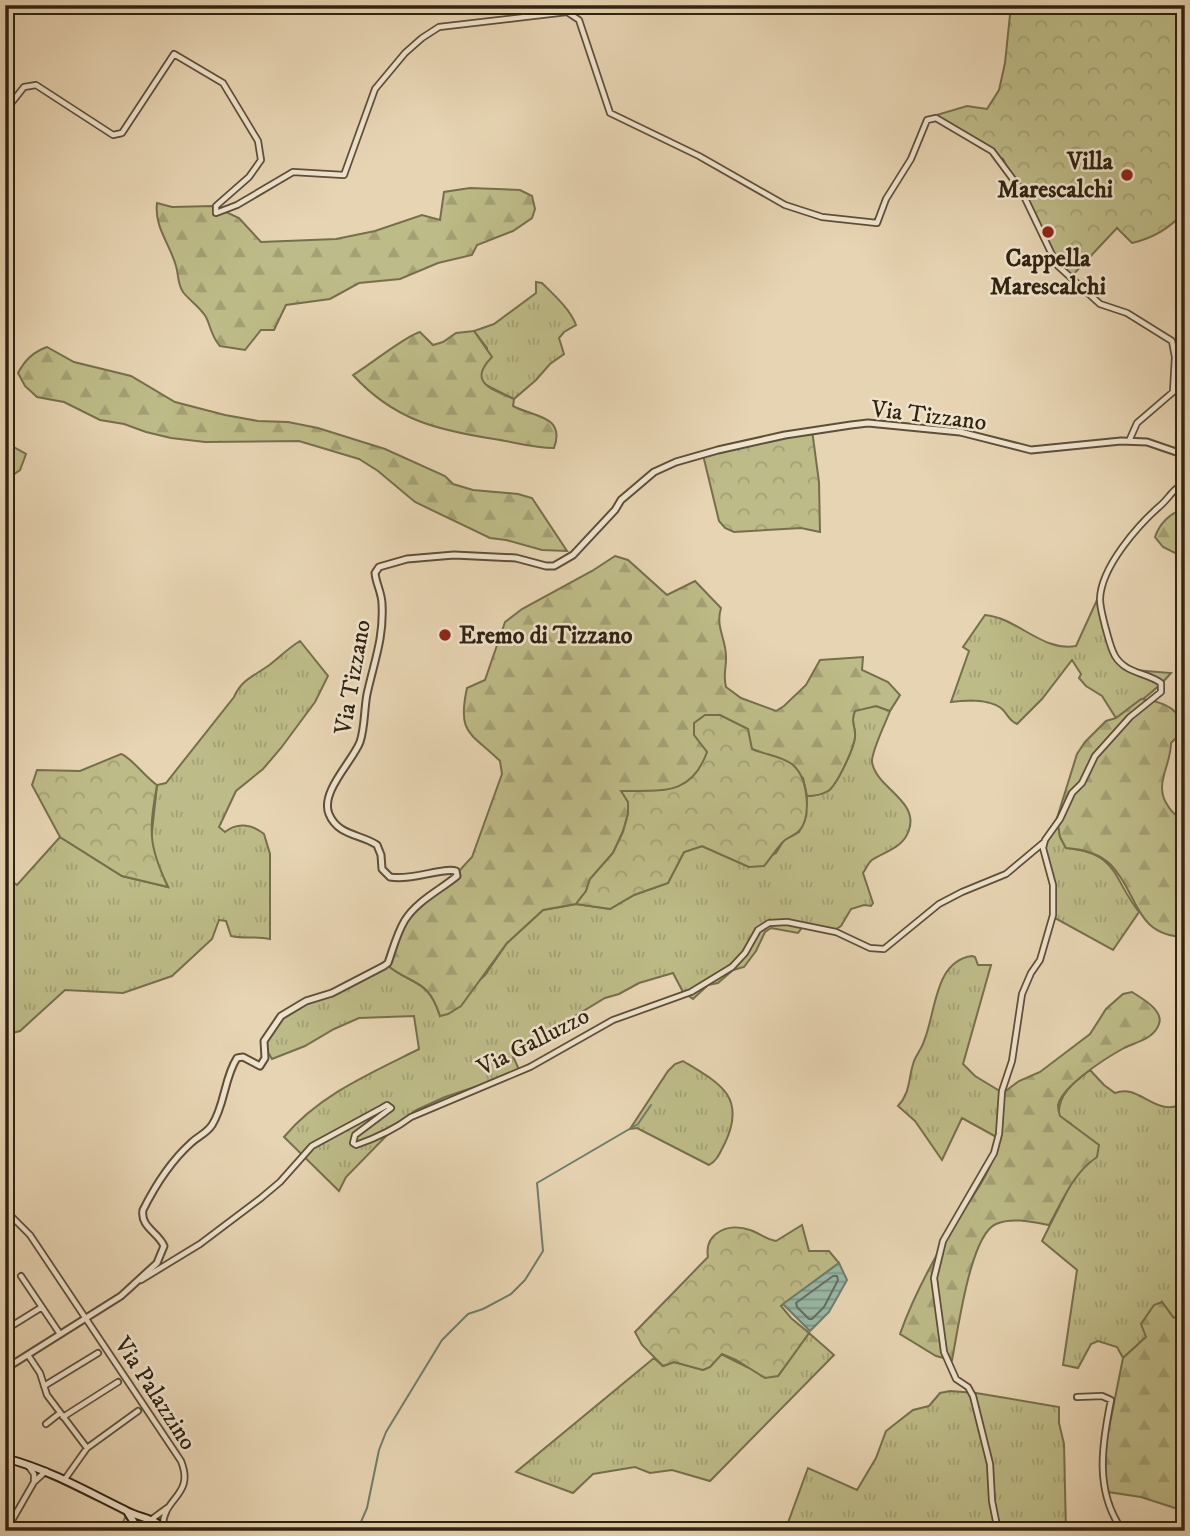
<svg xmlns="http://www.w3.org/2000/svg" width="1190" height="1536" font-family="'IM FELL DW Pica',serif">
  <defs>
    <pattern id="grass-tufts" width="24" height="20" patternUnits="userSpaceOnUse" patternTransform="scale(1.75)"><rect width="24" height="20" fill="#bdbb87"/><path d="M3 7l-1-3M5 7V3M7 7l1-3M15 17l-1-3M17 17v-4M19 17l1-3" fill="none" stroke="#a3a074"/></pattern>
    <pattern id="forest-firs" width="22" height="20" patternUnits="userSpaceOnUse" patternTransform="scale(1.75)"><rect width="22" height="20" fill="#bdbb87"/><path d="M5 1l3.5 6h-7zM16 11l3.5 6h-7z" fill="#a3a074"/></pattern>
    <pattern id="park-crowns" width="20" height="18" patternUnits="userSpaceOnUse" patternTransform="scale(1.75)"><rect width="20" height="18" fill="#bdbb87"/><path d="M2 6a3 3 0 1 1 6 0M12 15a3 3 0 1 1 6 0" fill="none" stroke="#a3a074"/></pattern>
    <pattern id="water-rules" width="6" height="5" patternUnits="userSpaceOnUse" patternTransform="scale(1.75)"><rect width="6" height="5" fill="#98b9a7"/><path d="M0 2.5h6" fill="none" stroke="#7c9687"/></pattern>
  </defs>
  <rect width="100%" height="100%" fill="#e7d4b2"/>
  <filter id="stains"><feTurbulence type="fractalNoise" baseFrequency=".00286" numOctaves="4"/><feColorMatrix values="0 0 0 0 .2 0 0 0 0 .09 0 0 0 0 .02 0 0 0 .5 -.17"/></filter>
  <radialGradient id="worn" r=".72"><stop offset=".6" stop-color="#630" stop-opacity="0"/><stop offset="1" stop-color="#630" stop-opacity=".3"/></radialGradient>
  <path fill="url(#grass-tufts)" stroke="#766f4c" stroke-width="2" d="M536,282L542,283C554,295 570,309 576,325L564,332L559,338L564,354L550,364L536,380L514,399L484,384L480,378L487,348L474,331L494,324L536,293Z
    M1097,600L1118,660L1134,670L1171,673C1156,691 1135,705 1116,718L1102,696L1086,686L1079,678L1081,674L1072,660L1042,699L1017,724C1008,720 1008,714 1001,708C988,699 965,700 951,702L969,651L963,647L985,615C1018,618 1042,652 1076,646Z
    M300,641L328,676L315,702L281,748L263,769L236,791L219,827L225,832C237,822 252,824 264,834L270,854V939C256,936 244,939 231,936L226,921L219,920L212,939L172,976L123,993L65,990L20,1031L5,1035V876L17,885L60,837L122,876L168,887L155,859L151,841L157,785L166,783L234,697C241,680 254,676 268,666C279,658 288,648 300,641Z
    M876,706L890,711C886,722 871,752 872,762C876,788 919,800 909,830C903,848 886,851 872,860C868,863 866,869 863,873L873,903L871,906L864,905L851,909L841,926L833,931L804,925L798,933L771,928L765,932L756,951L744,967L733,970L718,983L708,985L693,999L683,992L673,973L639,983L619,994L605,998L512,1054L520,1072L445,1097L416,1110L393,1129L346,1177L339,1191L284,1137C319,1095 371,1073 419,1049L414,1016L359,1018L334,1029L305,1046L272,1059L266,1049L268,1035L281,1016L387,965C412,986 428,978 440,1016L485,975L507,943L543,910L576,904L610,909L634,895L668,883L684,852L702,846L749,867L776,853L784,840L799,832L805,819L807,796C815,796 821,795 828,791C837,785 854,748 855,737C856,726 850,723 855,710Z
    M1057,818L1060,837L1066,848C1119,853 1112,878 1139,912L1113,950L1053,917C1057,892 1054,872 1043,849Z
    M972,956L975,957L978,965H991L963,1064L975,1076L1003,1093L1000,1139L962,1118L942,1160L915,1121L898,1106C911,1092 908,1078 914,1061C917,1054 922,1048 924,1041C936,1013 934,961 972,956Z
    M683,1061C719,1083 747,1096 725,1143C720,1152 718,1160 709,1165L637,1128L630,1129L668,1071L675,1064Z
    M1090,1070L1104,1085L1115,1093C1141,1083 1154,1119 1185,1103V1220L1182,1226L1185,1239V1323L1173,1317L1162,1302L1146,1337L1123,1358L1117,1347L1098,1341L1091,1344L1078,1368L1063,1365L1077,1270L1042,1241L1070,1185L1085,1165L1071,1124L1059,1116C1057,1095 1074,1082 1090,1070Z
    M809,1333L834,1355L710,1481L672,1470L650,1473L635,1467L593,1474L573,1493L516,1472L654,1358L663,1366L674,1362L703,1370L710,1367L721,1354L747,1367L778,1376Z
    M950,1391L976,1393L1059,1407V1423L1064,1444L1066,1531H785L808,1468L857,1490L876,1458L886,1431L913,1410L929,1406L940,1393Z"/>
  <path fill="url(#forest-firs)" stroke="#766f4c" stroke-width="2" d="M470,188L520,190L532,196L535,209L532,218L513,231L477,245L472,255L438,263L400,279L359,283L330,299L286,305L274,330H261L245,350L220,346C211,336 211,327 206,317C200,307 190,301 183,292C177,283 179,276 176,266C170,244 154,227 157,203L172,207L213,206L239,218L261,242L336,239L375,231L422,215L440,220L444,192Z
    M474,331L492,357C467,382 491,389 514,399L513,406C533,417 566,415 554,448C533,448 515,442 494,439C437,430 394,420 353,375C370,365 405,336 420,332L433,345L443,342L456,333Z
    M47,347L74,362L131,376L175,402L225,415L258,421L288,422L318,428L385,449L445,476L453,484L473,490L518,494L532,498L567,551L542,550L506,540L490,538L415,502L378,471L359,459L299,441L205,442L171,438L146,432L124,424L100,420L64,402L37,397L25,386L18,373C25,360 33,352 47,347Z
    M5,442L26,454L20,470L10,477H5Z
    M1185,508V552L1179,555L1163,547L1155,537C1160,522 1171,513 1185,508Z
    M615,556L628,560L667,595L695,581L721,608C715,628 727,640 726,659C726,669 723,676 726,687L741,698L776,711L784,706L806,685L820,660L863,657L862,670L888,682L900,695L890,711L876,706L855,711C850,723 856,726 855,737C854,748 837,785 828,791C821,795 815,796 807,796L803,778L766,755L752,749C747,733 734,723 720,715C711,742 704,782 671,790C656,794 638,791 622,791L628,802V814L623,831L613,853L590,879L586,891L576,904L543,910L507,943L461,1006L448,1014L440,1016C428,978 413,986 387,965L402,925L413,907L446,885L472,857L502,774L500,761C470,732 457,734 467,688L485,680L505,622L522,609L592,571Z
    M1141,699C1162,701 1181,708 1184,730L1171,743C1171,766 1153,785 1168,806C1172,813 1177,817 1185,820V937C1134,936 1139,894 1111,865C1099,853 1082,849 1066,848L1060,837L1057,818L1077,754L1085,742L1106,721L1116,718Z
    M1132,992C1141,998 1164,1010 1159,1024C1154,1039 1136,1042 1124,1048C1106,1058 1063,1085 1058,1105C1058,1109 1059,1113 1060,1116L1099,1145L1097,1157C1073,1173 1063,1200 1049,1225C1033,1222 1012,1217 996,1224C970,1235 958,1331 952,1360L936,1356L900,1334C914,1294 934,1258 956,1222C969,1201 985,1181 994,1157C1003,1136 999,1114 1003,1093L1019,1081L1040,1072L1090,1034L1106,1009L1123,994Z
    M1162,1302L1173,1317L1185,1323V1476C1180,1489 1187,1498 1181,1510L1141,1497L1108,1492L1105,1486L1106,1443L1123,1358L1146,1337L1141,1324L1154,1305Z"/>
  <path fill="url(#park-crowns)" stroke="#766f4c" stroke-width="2" d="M1011,5H1185V212C1169,228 1154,238 1132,243L1117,228L1070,278L1045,243L1003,159L981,148L933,116L967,106L987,109L999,90L1005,63Z
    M812,430L819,482L820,532L801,528L734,532L725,528L719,521L703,455Z
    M705,715H720L748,729L752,749C766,755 782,756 793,765C808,778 812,817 799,831C795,835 789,837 785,840C777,847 771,858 764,866L749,867L702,846L684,852L668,883L634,895L610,909L576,904L586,891L590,879L613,853L623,832L628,814V802L621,791C661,790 691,797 707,752L694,735V723Z
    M121,754C130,756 146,778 157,785C149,831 148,845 168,887L122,876L60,837L32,785L37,770L80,771Z
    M802,1225L809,1251H829L839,1263L781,1306L791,1318L809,1333L778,1376L765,1378L736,1360L722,1354L710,1367L703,1370L674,1362L663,1366L642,1345L635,1332L708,1257C704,1233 729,1222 750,1230C759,1233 766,1239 776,1241Z"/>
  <path fill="url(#water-rules)" stroke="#6e7d6b" stroke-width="2" d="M839,1263L847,1280L829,1312L810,1331L783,1304Z"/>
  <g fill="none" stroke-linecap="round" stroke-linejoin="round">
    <path stroke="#646e5c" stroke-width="2" d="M833,1276H837L838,1280L824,1307L812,1319H809L797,1307L796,1303Z"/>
    <path stroke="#6e7d6b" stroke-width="2" d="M119,1531L125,1518
      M357,1531L367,1508L379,1450L386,1432L442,1340L468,1314L483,1309L511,1294L525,1280L543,1251L537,1183L638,1124L651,1105"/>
    <defs>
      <path id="minor" d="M5,111L24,87L36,85L113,135L122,133L174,54L223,83L258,141L261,160L249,177L216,206V213L237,205L293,172L344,175L375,89L405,53L422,38L439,27L567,12L579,20L610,113L699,156L785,205L822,217L877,223L886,199L911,159L927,120L936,118L992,151L1021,190L1057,265L1100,304L1127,313L1172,341L1175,357L1173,392L1137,423L1129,441
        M5,1192V1196
        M5,1210L30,1235L181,1461C195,1496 163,1497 163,1526
        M21,1276L60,1334
        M141,1280L200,1244L261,1198L280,1182L312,1146L382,1108L387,1105L391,1108L355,1135L353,1143L356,1145C376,1138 394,1130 411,1117L530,1067L613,1020L691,992L732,967L745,953L758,930L769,923L787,922L836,932L870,948L884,949L939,904L962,892L1006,874L1043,843
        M5,1330L42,1307
        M28,1355L40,1373L47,1395L87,1448
        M44,1386L98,1353
        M1077,1397L1102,1396L1111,1400C1102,1444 1094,1492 1123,1531
        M63,1417L118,1382
        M46,1424L60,1413
        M29,1467L34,1474V1482L46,1471
        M65,1479L87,1448L138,1411
        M152,1519L167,1508
        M6,1531L34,1482
        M998,1531L992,1501L990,1464L973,1396L968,1387L956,1379L944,1352L934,1278L943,1241L994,1153L999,1134L1002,1091L1012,1061L1022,994L1031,973L1040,960L1053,915V885L1043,848L1045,840L1060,819L1072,793L1082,783L1095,756L1130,717L1161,692V683C1146,672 1126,674 1115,656C1110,647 1108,636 1105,626C1103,617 1100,608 1100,599C1101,567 1138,525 1161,505C1170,497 1173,488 1185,484
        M1181,1531V1510L1185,1502"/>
      <path id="tertiary" d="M5,1369L121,1296L157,1263L164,1246C158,1232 140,1227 143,1210C155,1186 171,1161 191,1143C198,1136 206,1134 212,1125C225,1105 224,1078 237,1058L243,1057L260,1066L265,1058L264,1041L281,1016L306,1001L332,993L384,966L388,963C393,949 397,933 405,920C417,901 440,890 457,876L456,871C443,867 412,881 390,877L382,869L381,855L377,845C361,834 338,836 329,814C320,792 352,762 360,742C365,727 364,710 367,694C374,662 384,638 382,604C382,593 376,584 375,573L379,567L407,559L454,555L516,558L546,566H554L573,555L615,510L621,500L654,472L676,462L718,450L785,435L851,425L868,423L960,432L1031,450L1121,441L1147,442L1185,455"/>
      <path id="secondary" d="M5,1458C50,1470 84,1490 125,1510C141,1519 154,1517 167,1531
        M128,1513L135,1524L137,1531"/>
    </defs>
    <use href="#minor" stroke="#5e4f39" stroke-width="8"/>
    <use href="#tertiary" stroke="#5e4f39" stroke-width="9"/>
    <use href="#secondary" stroke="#302311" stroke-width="10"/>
    <use href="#minor" stroke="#efe3cd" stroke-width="4.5"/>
    <use href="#tertiary" stroke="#efe3cd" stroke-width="5"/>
    <use href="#secondary" stroke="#efe3cd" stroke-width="6"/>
  </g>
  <g fill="#8f2418" stroke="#efe3cd" stroke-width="2.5">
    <circle cx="1127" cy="175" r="7"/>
    <circle cx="1048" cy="232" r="7"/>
    <circle cx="445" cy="635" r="7"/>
  </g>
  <g text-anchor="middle" stroke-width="5" stroke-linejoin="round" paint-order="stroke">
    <g font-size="24" font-weight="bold" fill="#302311" stroke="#efe3cd" text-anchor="end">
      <text x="1113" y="169">Villa<tspan x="1113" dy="28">Marescalchi</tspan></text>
      <text x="1048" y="266" text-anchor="middle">Cappella<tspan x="1048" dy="28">Marescalchi</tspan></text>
      <text x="459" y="643" text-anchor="start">Eremo di Tizzano</text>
    </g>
    <g font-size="24" fill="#302311" stroke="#efe3cd">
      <text transform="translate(929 415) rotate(7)" y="8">Via Tizzano</text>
      <text transform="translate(352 677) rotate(-80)" y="8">Via Tizzano</text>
      <text transform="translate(533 1041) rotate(-27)" y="8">Via Galluzzo</text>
      <text transform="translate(156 1393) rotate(57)" y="8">Via Palazzino</text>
    </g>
  </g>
  <rect width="1190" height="1536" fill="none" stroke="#e7d4b2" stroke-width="28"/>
  <rect x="7" y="7" width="1176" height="1522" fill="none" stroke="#302311" stroke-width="3.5"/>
  <rect x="14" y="14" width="1162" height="1508" fill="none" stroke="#302311" stroke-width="2"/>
  <rect width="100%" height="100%" filter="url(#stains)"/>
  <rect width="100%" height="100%" fill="url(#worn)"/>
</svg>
